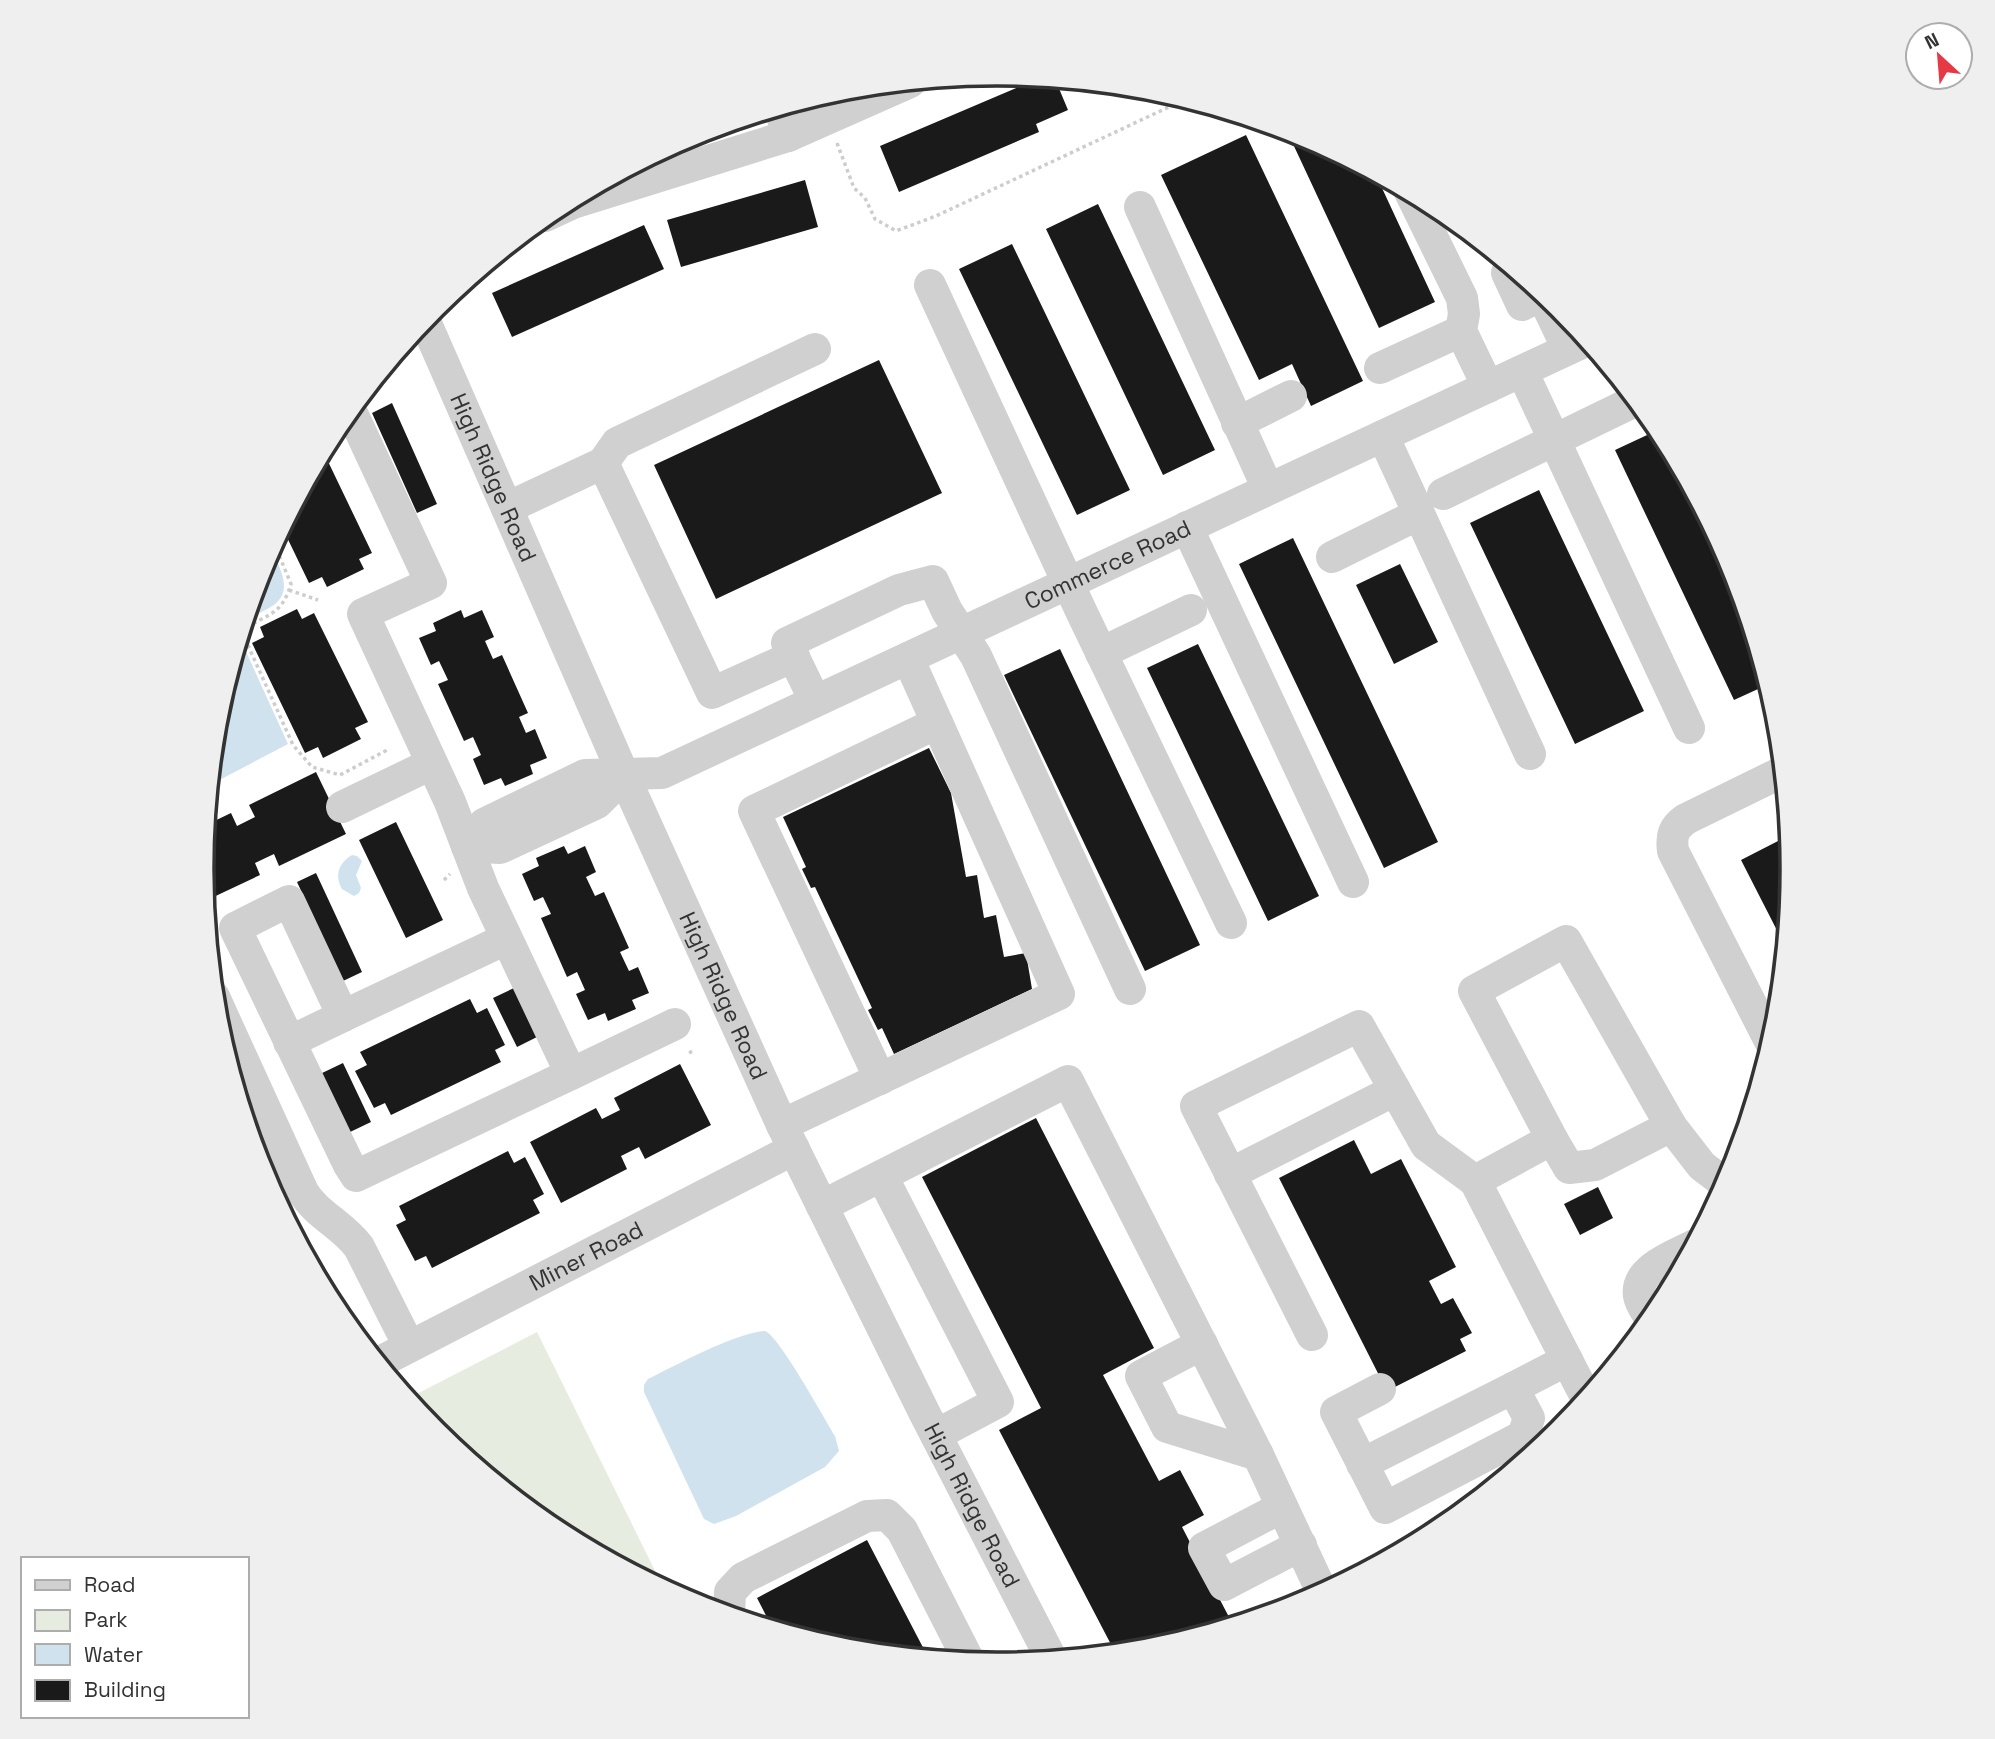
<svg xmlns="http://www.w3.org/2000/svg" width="1995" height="1739" font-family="'Space Grotesk',sans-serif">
  <rect width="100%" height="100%" fill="#fff"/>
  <path fill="#e6ecdf" d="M243,1111L321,1285L262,1174Z
    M537,1332L664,1589L555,1531L434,1432L407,1399Z"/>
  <path fill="#cfe2ee" d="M271,548C280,569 296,593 269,608C258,614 250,617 243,628L262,565Z
    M243,629V645L288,744L210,785L217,714Z
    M352,855L357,856L362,861L356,875L361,888L359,893L354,896L342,889C334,875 339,863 352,855Z
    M765,1331C779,1336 824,1418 835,1436L839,1451L825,1467L736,1516L714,1524L704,1519L644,1392V1385L648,1379C677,1365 735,1333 765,1331Z"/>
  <path fill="#1a1a1a" d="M1040,78L1055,79L1068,110L1036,124L1039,132L899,192L880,146Z
    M1286,129L1302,134L1352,161L1358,173L1367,169L1375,173L1435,302L1379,328Z
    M1246,135L1363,381L1311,406L1292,364L1259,380L1161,175Z
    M805,180L818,227L681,267L667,220Z
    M1098,204L1215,450L1163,475L1046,229Z
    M644,225L664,269L512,337L492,293Z
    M1012,244L1130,490L1077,515L959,269Z
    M1483,244L1513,268L1498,275Z
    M879,360L942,493L716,599L654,465Z
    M392,403L437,504L417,513L372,413Z
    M1660,429L1736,575L1769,684L1734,700L1615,450Z
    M323,451L372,553L359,559L364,569L327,587L322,577L309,583L282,527Z
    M1539,490L1644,711L1575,744L1470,523Z
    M1293,538L1438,842L1384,868L1239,564Z
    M1400,564L1438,642L1394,664L1356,585Z
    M297,609L302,619L314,613L368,722L355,728L361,739L323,758L318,747L305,753L252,643L264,637L260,627Z
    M461,610L464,618L482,610L494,637L485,641L493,659L502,655L528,713L519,717L526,733L535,729L547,758L530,765L533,774L505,786L501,778L484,785L473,759L481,755L473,737L464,741L438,684L448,680L439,661L431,665L419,638L436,631L433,623Z
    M1198,644L1319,896L1268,921L1147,668Z
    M1060,649L1200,945L1145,971L1004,675Z
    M929,748L951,793L966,877L977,875L984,918L996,915L1004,957L1026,953L1032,989L894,1054L882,1028L878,1030L868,1010L872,1008L815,887L811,888L802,869L806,867L783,817Z
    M316,772L346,834L279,866L274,854L255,863L260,875L205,901L202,869L206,825L231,813L237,826L255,817L249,805Z
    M396,822L443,920L406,938L359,840Z
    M1790,835L1793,870L1786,948L1741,860Z
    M564,846L568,854L585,846L596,872L586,877L595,896L604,892L629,948L620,952L629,971L638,967L649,993L632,1000L636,1009L608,1021L605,1013L588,1020L576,994L585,990L577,972L567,977L541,918L551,914L543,897L534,901L522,874L539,866L536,858Z
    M316,873L362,972L343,981L297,882Z
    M514,988L537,1037L517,1047L493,998Z
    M470,999L477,1013L487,1008L505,1045L495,1050L501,1062L391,1115L385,1103L374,1108L355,1071L367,1065L360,1052Z
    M343,1063L371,1122L348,1133L320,1074Z
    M680,1064L711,1125L645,1159L639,1147L621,1156L627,1169L561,1203L530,1142L596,1108L602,1119L620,1110L614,1098Z
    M1036,1118L1154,1348L1103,1375L1159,1481L1180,1470L1204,1515L1182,1527L1230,1619L1196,1637L1152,1650L1116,1654L999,1430L1041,1408L922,1177Z
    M1354,1140L1371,1174L1401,1159L1456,1267L1429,1281L1441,1304L1453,1298L1472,1333L1460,1339L1466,1351L1387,1391L1279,1178Z
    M508,1151L514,1163L525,1157L544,1194L533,1200L540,1213L432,1268L426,1256L415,1261L396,1225L406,1220L399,1206Z
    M1598,1187L1613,1218L1580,1235L1564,1204Z
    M867,1540L929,1659L842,1650L773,1629L757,1598Z"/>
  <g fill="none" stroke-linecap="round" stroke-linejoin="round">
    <path stroke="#cdcdcd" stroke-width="3.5" stroke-dasharray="3.5 3.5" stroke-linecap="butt" d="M837,143L854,188L865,198L875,219L896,231L936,216L1186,99
      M331,436L333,442
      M274,543L291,584C283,610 274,613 250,625L246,641L293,745L312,767L340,775L389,749
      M289,590L318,600
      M444,880L450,874
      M689,1053L695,1050"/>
    <g stroke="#d0d0d0" stroke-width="32">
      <path d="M780,108L788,136"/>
      <path d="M1410,192L1462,298L1464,314L1461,331L1488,387"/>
      <path d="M1140,207L1268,489"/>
      <path d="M545,216L573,203L788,136L910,82"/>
      <path d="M1507,273L1522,305L1544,294"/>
      <path d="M930,285L1082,613L1231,923"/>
      <path d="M1542,295L1568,349"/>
      <path id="s1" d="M424,319L624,776L782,1125L924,1412L1052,1660"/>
      <path d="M1380,368L1461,331"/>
      <path d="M1522,371L1689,728"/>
      <path d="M1237,423L1291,396"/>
      <path d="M1383,436L1530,754"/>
      <path d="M603,463L617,443L815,349"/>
      <path d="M1443,494L1637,400"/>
      <path d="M507,508L603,463L712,693L794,656"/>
      <path d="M1187,527L1353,882"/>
      <path d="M1332,557L1419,514"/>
      <path d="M1101,653L1191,610"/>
      <path d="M815,701L787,643L899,590L933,581L947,611L976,656L1130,989"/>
      <path d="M342,807L431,764"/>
      <path id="s2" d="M467,846L484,824L585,775L662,773L1588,340"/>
      <path d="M467,846L500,848L597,803L624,776"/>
      <path d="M214,997L303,1192C317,1215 343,1225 359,1247L409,1346"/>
      <path d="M343,1016L506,939"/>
      <path d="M289,1042L343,1016L289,901L235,928L349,1165L356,1176L571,1074L483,888L450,802L363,614L431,583L350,409"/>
      <path d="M1772,1045L1673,851C1671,836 1673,828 1686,819L1784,771"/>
      <path d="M571,1074L675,1024"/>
      <path d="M880,1079L754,811L937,723"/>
      <path d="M782,1125L1059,994L908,658"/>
      <path d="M1552,1139L1569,1168L1595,1165L1671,1126"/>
      <path d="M1230,1174L1395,1090"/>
      <path d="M882,1176L998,1402L936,1435"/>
      <path d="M822,1206L1068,1081L1258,1455L1323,1594"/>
      <path d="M1652,1321C1648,1314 1640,1304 1639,1296C1635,1268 1676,1255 1695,1245"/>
      <path d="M1312,1335L1196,1106L1359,1026L1426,1145L1475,1181"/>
      <path d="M1202,1344L1141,1376L1167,1427L1258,1455"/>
      <path id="s3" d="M378,1363L794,1149"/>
      <path d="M1513,1388L1567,1360"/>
      <path d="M1587,1399L1475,1181L1552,1139L1474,991L1566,941L1671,1126L1702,1166L1718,1178H1731"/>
      <path d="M1362,1464L1513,1388L1529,1418L1523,1436L1385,1508L1336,1412L1380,1389"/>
      <path d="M1282,1507L1204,1548L1224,1585L1301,1545"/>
      <path d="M729,1616L730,1592L743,1578L867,1516L887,1515L902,1530L970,1663"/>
    </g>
  </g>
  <g text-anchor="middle" stroke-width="7" stroke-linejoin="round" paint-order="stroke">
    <g font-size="23" fill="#333" stroke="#fff">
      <text dy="8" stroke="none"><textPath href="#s1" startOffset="173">High Ridge Road</textPath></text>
      <text dy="8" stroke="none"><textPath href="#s2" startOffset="709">Commerce Road</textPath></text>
      <text dy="8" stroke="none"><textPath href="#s1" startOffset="740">High Ridge Road</textPath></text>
      <text dy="8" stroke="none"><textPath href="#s3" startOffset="234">Miner Road</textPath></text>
      <text dy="8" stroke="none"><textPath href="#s1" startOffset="1307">High Ridge Road</textPath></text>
    </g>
  </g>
  <path d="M0 0H1995V1739H0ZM214 869a783 783 0 1 1 1566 0a783 783 0 1 1-1566 0Z" fill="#efefef" fill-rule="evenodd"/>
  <path fill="none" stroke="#333" stroke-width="3.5" d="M214 869a783 783 0 1 1 1566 0a783 783 0 1 1-1566 0Z"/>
  <rect x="21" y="1557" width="228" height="161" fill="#ffffff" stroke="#adadad" stroke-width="2"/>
  <rect x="35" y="1580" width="35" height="10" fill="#d0d0d0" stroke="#adadad" stroke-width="2"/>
  <text x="84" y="1592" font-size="21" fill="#333333">Road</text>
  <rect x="35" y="1610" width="35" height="21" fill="#e6ecdf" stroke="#adadad" stroke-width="2"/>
  <text x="84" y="1627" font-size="21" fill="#333333">Park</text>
  <rect x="35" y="1644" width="35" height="21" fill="#cfe2ee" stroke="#adadad" stroke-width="2"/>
  <text x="84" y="1662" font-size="21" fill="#333333">Water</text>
  <rect x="35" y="1680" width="35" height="21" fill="#1a1a1a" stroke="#adadad" stroke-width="2"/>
  <text x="84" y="1697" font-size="21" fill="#333333">Building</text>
  <g transform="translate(1939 56) rotate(334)"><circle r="33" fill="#ffffff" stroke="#adadad" stroke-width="2"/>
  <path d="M0-5L12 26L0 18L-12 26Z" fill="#e63946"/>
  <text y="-10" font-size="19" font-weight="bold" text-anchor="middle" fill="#333333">N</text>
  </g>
</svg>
